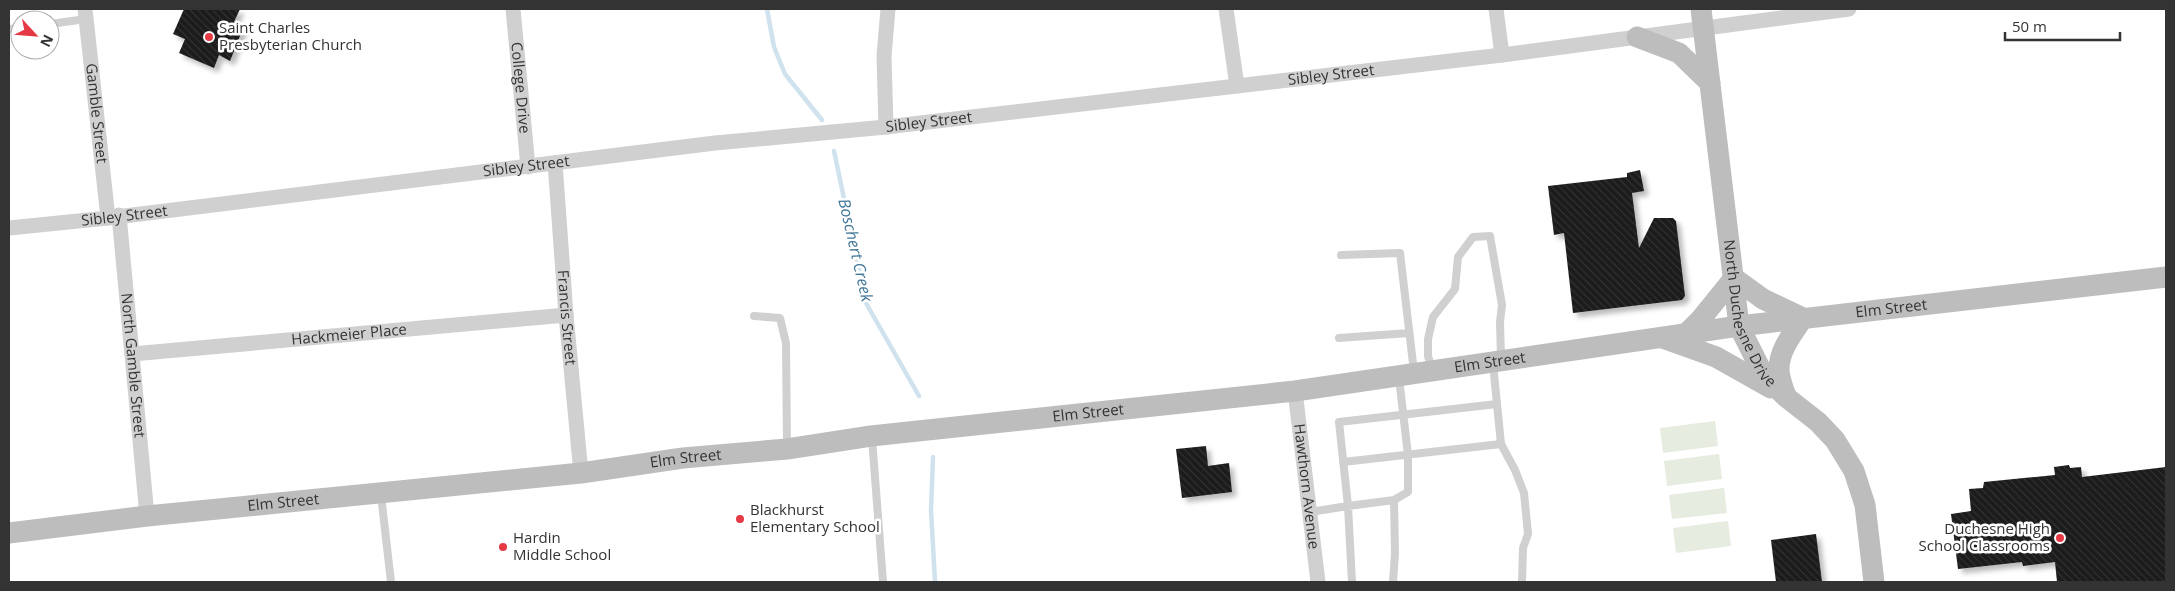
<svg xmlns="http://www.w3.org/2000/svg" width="2175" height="591" font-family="'Open Sans',sans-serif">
  <defs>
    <pattern id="building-back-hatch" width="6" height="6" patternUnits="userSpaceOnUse" patternTransform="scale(1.25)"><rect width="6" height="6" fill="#1a1a1a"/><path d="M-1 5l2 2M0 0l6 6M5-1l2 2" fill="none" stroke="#333"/></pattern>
    <filter id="shadow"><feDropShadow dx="4.5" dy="4.5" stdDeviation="2.5" flood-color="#0004"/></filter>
  </defs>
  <rect width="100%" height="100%" fill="#fff"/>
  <path fill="#e6ecdf" d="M1715,421L1718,446L1663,453L1660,428Z
    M1719,454L1722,479L1667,486L1664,461Z
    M1724,488L1727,513L1672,519L1669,495Z
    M1728,521L1731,546L1676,553L1673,528Z"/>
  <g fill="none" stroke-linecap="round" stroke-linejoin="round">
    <path stroke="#cfe2ee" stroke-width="4.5" d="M767,9L774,47L785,74L822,120
      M834,151L866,303L919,396
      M933,457L931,510L935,582"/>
  </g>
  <path fill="url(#building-back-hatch)" filter="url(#shadow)" d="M184,9H240L234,22L244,26L230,61L219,55L214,68L179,53L185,39L173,34Z
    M1640,170L1644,191L1632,193L1639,248L1654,218H1673L1676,221L1685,296L1682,300L1573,313L1564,233L1554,235L1548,186L1627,177V173Z
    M1206,446L1208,466L1229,463L1232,492L1182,498L1176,449Z
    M2069,465L2070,468L2081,467L2082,477L2166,467V582H2057L2055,562L2023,566L2022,562L1958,569L1951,514L1971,511L1969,489L1983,488L1984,482L2055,475L2054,467Z
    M1816,534L1822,582H1776L1771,540Z"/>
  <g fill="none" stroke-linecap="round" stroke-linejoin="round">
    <path stroke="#d0d0d0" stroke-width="8" d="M50,24L86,19
      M9,29L20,28
      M1341,255L1400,253L1414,372
      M754,316L780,318L786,343L787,447
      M1339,338L1409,333
      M1493,364L1501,444L1515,470L1524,493L1528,534L1523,548L1522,582
      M1432,369L1428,356V339L1433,317L1455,289L1458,257L1473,237L1490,236L1502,305L1500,322L1501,359
      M872,438L883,582
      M1343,462L1501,444
      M381,495L391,582
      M1310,512L1348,506L1339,422L1497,404
      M1352,582L1348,506L1394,500L1408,492V455L1399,378
      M1393,582L1395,553L1394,500"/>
    <g stroke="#d0d0d0" stroke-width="15">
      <path id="s1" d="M85,9L108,218"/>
      <path id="s2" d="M513,9L528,167"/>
      <path d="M1226,9L1237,86"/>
      <path d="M1496,9L1502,55"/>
      <path d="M886,127L884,56L888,9"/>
      <path id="s3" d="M555,163L566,315L581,473"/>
      <path id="s4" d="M119,215L147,516"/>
      <path id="s5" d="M9,228L108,218L715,143L886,127L1502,55L1849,9"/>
      <path id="s6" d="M132,354L566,315"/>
      <path id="s7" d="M1295,391L1318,582"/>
    </g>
    <g stroke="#bdbdbd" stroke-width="21">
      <path id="s8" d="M1701,9L1739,326L1763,374L1786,397L1818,422L1835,440L1854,471L1865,505L1874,582"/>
      <path d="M1637,37L1679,53L1710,83"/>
      <path d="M1734,278L1763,299L1803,318C1793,333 1779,350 1779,369C1779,377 1783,388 1786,396"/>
      <path d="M1686,334L1700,320L1734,278"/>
      <path d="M1663,338L1716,357L1771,388"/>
      <path id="s9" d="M9,533L147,516L581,473L683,458L787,449L871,436L1295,391L1739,326L2166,277"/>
    </g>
  </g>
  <g fill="#e63946" stroke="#fff" stroke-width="2">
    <circle cx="209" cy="37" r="5"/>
    <circle cx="740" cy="519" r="5"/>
    <circle cx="2060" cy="538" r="5"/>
    <circle cx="503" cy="547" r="5"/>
  </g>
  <g text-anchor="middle" stroke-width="5" stroke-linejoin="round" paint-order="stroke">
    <g font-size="15" fill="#333" stroke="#fff" text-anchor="start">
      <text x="219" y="33">Saint Charles<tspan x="219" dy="17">Presbyterian Church</tspan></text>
      <text x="750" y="515">Blackhurst<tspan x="750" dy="17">Elementary School</tspan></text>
      <text x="2050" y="534" text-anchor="end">Duchesne High<tspan x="2050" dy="17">School Classrooms</tspan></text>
      <text x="513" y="543">Hardin<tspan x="513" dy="17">Middle School</tspan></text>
    </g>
    <g font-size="15" fill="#333" stroke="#fff">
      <text dy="5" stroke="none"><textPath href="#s5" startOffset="1331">Sibley Street</textPath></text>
      <text dy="5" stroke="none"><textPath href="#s2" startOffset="79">College Drive</textPath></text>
      <text dy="5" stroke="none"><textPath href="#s1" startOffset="105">Gamble Street</textPath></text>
      <text dy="5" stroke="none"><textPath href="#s5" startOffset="926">Sibley Street</textPath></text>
      <text dy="5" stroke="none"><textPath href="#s5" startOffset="521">Sibley Street</textPath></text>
      <text dy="5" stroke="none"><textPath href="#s5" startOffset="116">Sibley Street</textPath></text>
      <text dy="5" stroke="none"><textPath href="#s9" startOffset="1896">Elm Street</textPath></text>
      <text dy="5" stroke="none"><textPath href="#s8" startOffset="310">North Duchesne Drive</textPath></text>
      <text dy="5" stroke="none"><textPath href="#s3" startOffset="155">Francis Street</textPath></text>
      <text dy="5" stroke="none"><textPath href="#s6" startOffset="218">Hackmeier Place</textPath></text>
      <text dy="5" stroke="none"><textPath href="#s9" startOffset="1491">Elm Street</textPath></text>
      <text dy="5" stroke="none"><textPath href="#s4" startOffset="151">North Gamble Street</textPath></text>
      <text dy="5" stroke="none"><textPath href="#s9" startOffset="1086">Elm Street</textPath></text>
      <text dy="5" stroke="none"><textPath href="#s9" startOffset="681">Elm Street</textPath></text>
      <text dy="5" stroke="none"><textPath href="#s7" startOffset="96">Hawthorn Avenue</textPath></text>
      <text dy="5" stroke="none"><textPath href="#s9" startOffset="276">Elm Street</textPath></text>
    </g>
    <g font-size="16" font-style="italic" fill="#3f7597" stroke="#fff">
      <text transform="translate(856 250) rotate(77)" y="6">Boschert Creek</text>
    </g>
  </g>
  <rect width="2175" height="591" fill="none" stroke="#333333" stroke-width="20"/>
  <g transform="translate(35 35) rotate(116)"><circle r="24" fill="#ffffff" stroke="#adadad"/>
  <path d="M0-4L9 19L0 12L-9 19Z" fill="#e63946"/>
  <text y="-8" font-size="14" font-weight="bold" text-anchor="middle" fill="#333333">N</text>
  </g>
  <path d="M2005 32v8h115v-8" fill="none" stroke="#333333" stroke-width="2.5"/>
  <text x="2012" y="32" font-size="15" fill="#333333" stroke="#ffffff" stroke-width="4" paint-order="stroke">50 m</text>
</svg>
